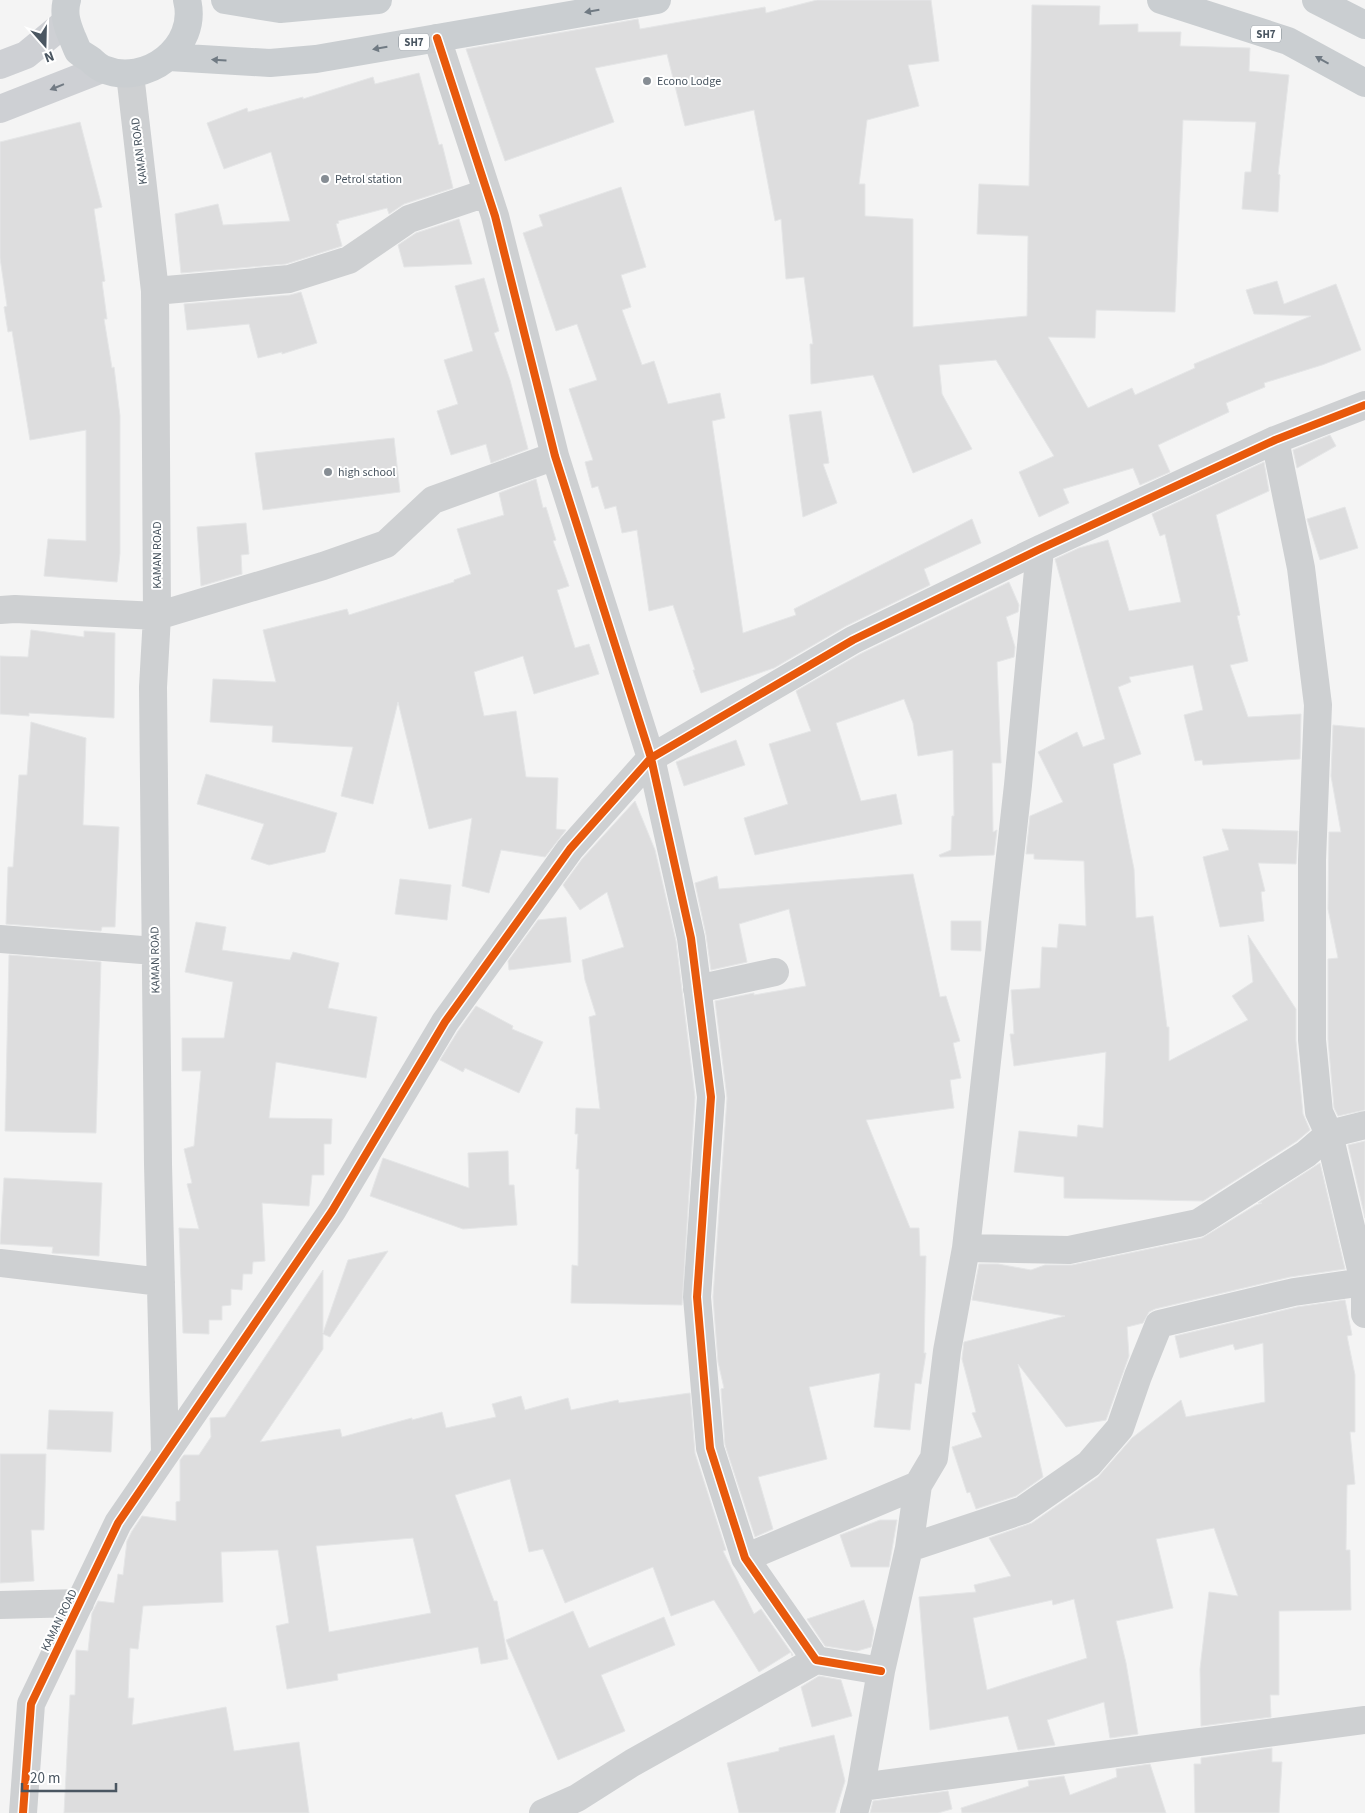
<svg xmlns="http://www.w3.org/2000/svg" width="1365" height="1813" font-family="'Source Sans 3',sans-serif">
  <rect width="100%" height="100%" fill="#f4f4f4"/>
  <path fill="#ddddde" stroke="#e5e6e7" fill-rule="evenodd" d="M817,0H931L939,61L908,65L919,106L867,120L859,184H865V216L913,219V327L1027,316L1028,236L977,234L979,184L1029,186L1032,5L1100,6L1099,25L1138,24V32H1181L1180,46L1250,48L1249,71L1289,75L1278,174L1280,175L1278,212L1242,209L1245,172H1251L1256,122L1183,120L1175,312L1096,310L1095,338L1048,337L1088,408L1132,388L1135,395L1195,368L1194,364L1311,316L1254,314L1246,290L1277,281L1284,304L1336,284L1361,350L1322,365L1264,383L1265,387L1226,403L1229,412L1158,445L1170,472L1140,485L1133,468L1063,489L1069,503L1039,517L1019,472L1054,456L996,360L939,365L942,394L972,449L913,473L873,375L811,384L810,344H813L804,277L786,279L781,219L775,221L754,110L685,126L667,54L595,68L614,122L505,161L466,49L638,19L640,29L765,7L766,13Z
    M419,73L439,145L442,144L453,188L404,204L389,214L387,208L338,221L339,223L336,224L342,246L286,264L181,273L175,214L218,204L223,225L290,221L271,152L224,169L207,123L247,108L248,112L303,97V99L373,77L375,84Z
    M80,122L102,207L94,209L105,281L102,282L107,319H104L112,368L114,367L120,416V553L117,582L44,576L48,539L86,541V430L30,440L12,331L8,332L4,307L7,306L0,258V142Z
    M621,187L646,267L621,275L631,307L622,310L642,365L654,361L668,404L720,393L725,418L712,421L743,633L796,615L794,609L972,519L981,543L924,569L930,585L846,626L774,668L701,693L693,670H695L673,605L649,611L637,530L622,533L616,506L605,509L598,486L592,488L585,462L593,460L569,389L597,380L577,324L556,331L523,233L543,226L539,215Z
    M459,219L472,264L404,267L398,245L416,233Z
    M484,278L499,331L494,333L510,380L528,449L491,463L486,444L451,455L437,411L458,404L444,360L473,351L455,286Z
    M301,292L317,343L282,354V352L258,358L249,324L187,330L184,304L290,295Z
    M821,411L829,463L823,464L837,503L803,517L789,415Z
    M1330,435L1336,446L1297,468L1293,450Z
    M394,438L400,492L263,510L255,453Z
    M1264,462L1269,491L1216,515L1240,615L1237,616L1248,661L1230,665L1248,717L1301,714L1300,759L1203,765L1202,760L1195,761L1184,715L1203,710L1193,665L1129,677L1131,682L1118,687L1141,754L1113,764L1134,869L1136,918L1153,916L1167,1027H1169V1061L1248,1020L1232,996L1253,982L1248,935L1296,1009V1041L1303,1114L1310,1130L1297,1141L1203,1201L1064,1198V1177L1014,1172L1019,1131L1077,1137L1078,1125L1103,1128L1106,1052L1014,1066L1010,1034H1014L1011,990L1040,988L1042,947L1057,948L1059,924L1086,926L1084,861L1034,859V854H1026L1030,816L1063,802L1038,752L1077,732L1083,747L1105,739L1055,559L1079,548L1108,540L1129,611L1181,602L1165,534L1160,536L1152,514Z
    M536,479L543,508L546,507L556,540L553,541L569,586L557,590L575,648L589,644L599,674L534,694L523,656L474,672L484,716L516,711L526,777L558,778L556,829L566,830L545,857L501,850L489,893L462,886L472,818L429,829L398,702L373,804L341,796L353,747L272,742L273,726L210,722L213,679L276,682L263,630L347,609L349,615L454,582V580L471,574L457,529L504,515L499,493Z
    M1345,507L1358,548L1320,560L1307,519Z
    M246,523L249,554L241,555L242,574L201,586L197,527Z
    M1009,582L1019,605L1018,612L1006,617L1015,647L1014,657L997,662L1001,763H992L993,832L997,830L994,855L940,857L939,855L951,850L952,816H954L953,750L918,756L913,723L904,699L836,723L861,801L896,794L902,824L755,855L744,818L788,804L769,744L811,731L796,691L860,654Z
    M31,630L84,637V631L115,633L114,718L29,713V716L0,714V656L28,657Z
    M31,722L86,738L83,825L119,827L115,927H102L101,931L6,924L8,867H13L19,775H27Z
    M1333,725L1365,728V1110L1338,1116L1334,1108L1328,1039V959L1338,958L1328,909L1329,832H1341L1331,776Z
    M736,740L745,765L684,786L676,762Z
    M206,774L337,813L325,852L269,865L251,859L264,824L197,804Z
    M635,801L655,850L676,941L695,1097L682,1305L571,1303L572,1265L578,1266L579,1169H576L578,1134H575L576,1108L600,1109L589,1017L596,1015L585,980L582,960L624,947L607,892L580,910L563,885L582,859Z
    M1222,829L1298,831L1296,864L1258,863L1265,891L1261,892L1264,921L1220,927L1203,857L1229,850Z
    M913,874L940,997L946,996L960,1041L953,1043L961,1078L950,1080L954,1108L866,1120L910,1228H919L920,1256H926L924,1353H926L921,1384L915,1383L910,1430L874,1427L880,1373L809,1387L827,1459L758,1477L773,1529L755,1537L725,1445L721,1389L724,1388L718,1362L713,1297L727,1098L715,1001L754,993V995L806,986L789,909L739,924L747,962L711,970L706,935L695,883L717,876L719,889Z
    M400,879L451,885L447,920L395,914Z
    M566,917L571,962L509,970L508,961L538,920Z
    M951,921H981V951L951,950Z
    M196,922L226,927L222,950L290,960L293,952L339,963L328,1008L377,1017L366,1078L276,1062L269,1118L332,1119L331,1144H324V1175H312L309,1206L262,1203L265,1261L253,1262L252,1274H243L242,1290L231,1289V1305L222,1306V1320H209V1334L183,1333L179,1228L199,1229L187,1184L192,1183L184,1149L194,1146L201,1071H182V1038H224L233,982L185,972Z
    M9,955L101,962L96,1133L5,1131Z
    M476,1006L513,1026L512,1029L543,1042L519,1093L465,1068L463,1072L440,1060L458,1031Z
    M1365,1141V1218L1348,1145Z
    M508,1151L509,1185H514L517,1225L463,1229L370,1196L383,1158L469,1188L468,1153Z
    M1320,1163L1345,1269L1290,1277L1155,1309L1149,1312L1143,1323L1127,1327L1129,1356L1106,1420L1066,1427L1018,1364L1043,1477L1016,1496L976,1509L970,1492L967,1493L952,1447L982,1437L972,1413L976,1412L962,1359L964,1342L1065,1316L972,1300L979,1264H998L1031,1270L1045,1265H1072L1202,1238L1256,1205L1262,1203H1258Z
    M4,1178L102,1183L99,1256L52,1253L53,1247L0,1244Z
    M388,1251L330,1337L323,1334V1349L260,1442L340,1429L342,1437L412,1418V1420L442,1412L446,1428L496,1417L492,1404L521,1396L525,1410L568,1398L571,1410L618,1400L619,1403L690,1393L695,1453L726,1550L723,1551L754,1614L761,1609L793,1655L792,1656L791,1652L759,1672L714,1600L671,1616L653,1567L565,1603L543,1549L529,1552L510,1479L455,1495L494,1601H497L508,1659L481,1664L478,1647L337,1674L338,1680L287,1689L276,1626L289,1623L278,1550L221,1552L223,1602L143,1606L138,1649L130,1648L128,1698H134L132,1725L226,1707L234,1751L299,1742L309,1813H64L70,1695H75L76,1650L88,1651L92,1613L98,1601L114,1603L118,1574L123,1575L127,1541L132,1531L142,1516L176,1521V1502L180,1501V1460L184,1455H199L211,1437L210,1418L225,1417L323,1270V1333L348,1260ZM413,1538L431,1613L329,1632L316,1546Z
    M1345,1300L1352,1335L1347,1336L1355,1375V1432H1350L1355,1484L1347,1485L1346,1550H1350L1351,1610L1279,1611V1695H1270L1271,1717L1201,1726L1200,1669L1209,1592L1238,1596L1214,1528L1156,1539L1173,1608L1116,1621L1126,1663L1138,1734L1110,1738L1104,1702L1047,1720L1055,1745L1018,1750L1008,1716L930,1730L919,1597L976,1592L974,1585L1011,1576L989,1538L1032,1523L1098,1477L1132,1438L1181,1400L1186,1417L1265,1402L1263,1343L1235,1350L1233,1344L1180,1358L1175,1336L1297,1307ZM1074,1599L1087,1658L987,1690L973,1618L1052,1600L1053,1605Z
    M49,1410L113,1412L111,1452L47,1449Z
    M0,1454H46L44,1530H31L34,1581L0,1583Z
    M880,1520H897L889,1567H851L840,1535Z
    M864,1600L874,1630L871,1647L857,1651L825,1646L807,1619Z
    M573,1611L589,1648L664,1617L675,1645L601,1675L625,1731L558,1760L506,1640Z
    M819,1676L841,1680L852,1716L812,1727L801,1687Z
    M834,1735L845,1781L835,1813H739L727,1763L779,1751V1748Z
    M1272,1748V1762H1282L1279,1813H1195L1194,1764H1201V1758Z
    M1150,1764L1166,1813H962L961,1808L1029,1786L1028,1781L1064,1776L1070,1795L1117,1777L1116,1769Z
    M948,1791L952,1809L938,1813H870L873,1801Z"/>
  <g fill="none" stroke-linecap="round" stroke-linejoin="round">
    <path stroke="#ced0d2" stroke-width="28" d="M437,38L495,216L555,456L651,758L691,938L711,1097L697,1297L710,1448L745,1558L816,1660L881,1671
      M130,74L155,291L157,616L153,687L158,1164L165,1452
      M155,291L289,279L349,260L409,219L486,193
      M0,610L15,609L157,616L323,566L386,544L433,500L555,456
      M0,939L155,951
      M697,989L775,972
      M966,1248L1069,1250L1198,1223L1306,1154L1329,1134L1365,1125
      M0,1263L161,1282
      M1365,1283V1314
      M909,1548L1023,1510L1089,1464L1120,1428L1138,1376L1159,1324L1294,1292L1364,1282L1329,1134L1319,1112L1312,1040V860L1318,705L1301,568L1275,440
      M745,1558L918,1485
      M0,1605L80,1603
      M861,1787L1365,1720
      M23,1813L31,1704L118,1523L332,1211L445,1022L570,849L651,758L853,640L1040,549L1275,440L1365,405
      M543,1813L577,1798L632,1763L816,1660
      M854,1813L861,1787L881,1671L909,1548L918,1485L934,1458L947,1351L966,1248L1018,785L1040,549"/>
    <path stroke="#ced0d4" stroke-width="28" d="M0,65L26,55L66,22
      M0,109L102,69"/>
    <path stroke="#caced1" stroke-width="28" d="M67,0C63,13 67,25 72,37C74,41 76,47 78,51C81,54 87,57 91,60C94,63 99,67 103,69C146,87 199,47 187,0
      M225,0L280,9L378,0
      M1161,0L1288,41L1365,83
      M1316,0L1365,25
      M169,57L270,63L316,59L657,0"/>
    <defs>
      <path id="cycleway" d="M437,38L495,216L555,456L651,758L691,938L711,1097L697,1297L710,1448L745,1558L816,1660L881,1671
        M23,1813L31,1704L118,1523L332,1211L445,1022L570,849L651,758L853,640L1040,549L1275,440L1365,405"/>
    </defs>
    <use href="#cycleway" stroke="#fff" stroke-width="11"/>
    <use href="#cycleway" stroke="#e8590c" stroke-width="8"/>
  </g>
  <defs><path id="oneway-solid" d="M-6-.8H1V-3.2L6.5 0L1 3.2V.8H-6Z" transform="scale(1.25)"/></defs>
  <g fill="#707a83">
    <use href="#oneway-solid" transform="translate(592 11) rotate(170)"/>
    <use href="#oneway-solid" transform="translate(380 48) rotate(170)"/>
    <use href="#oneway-solid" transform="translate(219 60) rotate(-177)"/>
    <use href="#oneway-solid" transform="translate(1322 60) rotate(-151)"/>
  </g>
  <use fill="#727b84" href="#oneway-solid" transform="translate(57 87) rotate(158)"/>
  <g fill="#868d94" stroke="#fff" stroke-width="2">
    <circle cx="647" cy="81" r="5"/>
    <circle cx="325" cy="179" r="5"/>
    <circle cx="328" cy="472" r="5"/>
  </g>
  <g text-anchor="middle" stroke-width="4" stroke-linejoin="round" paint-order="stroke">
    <g fill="#fff" stroke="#808990" stroke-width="1">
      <rect x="1251" y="25.5" width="30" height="17" rx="4"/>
      <rect x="399" y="33.5" width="30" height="17" rx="4"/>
    </g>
    <g font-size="11" font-weight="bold" fill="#4a5661">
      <text x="1266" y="38">SH7</text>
      <text x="414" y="46">SH7</text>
    </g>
    <g font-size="12" fill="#4a5661" stroke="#fff" text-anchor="start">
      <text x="657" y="85">Econo Lodge</text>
      <text x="335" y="183">Petrol station</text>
      <text x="338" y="476">high school</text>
    </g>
    <g font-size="12" fill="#4a5661" stroke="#fff">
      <text transform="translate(139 151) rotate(-97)" y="4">KAMAN ROAD</text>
      <text transform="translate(157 555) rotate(-90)" y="4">KAMAN ROAD</text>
      <text transform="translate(155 960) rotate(-91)" y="4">KAMAN ROAD</text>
      <text transform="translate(59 1620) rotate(-64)" y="4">KAMAN ROAD</text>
    </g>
  </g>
  <g transform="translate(45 45) rotate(160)" stroke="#ffffff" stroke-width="4" paint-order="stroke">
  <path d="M0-4L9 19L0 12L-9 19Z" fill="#4a5661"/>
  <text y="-8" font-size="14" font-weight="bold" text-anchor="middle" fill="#4a5661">N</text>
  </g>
  <path d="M22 1783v8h94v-8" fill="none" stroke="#4a5661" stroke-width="2.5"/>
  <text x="30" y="1783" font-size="15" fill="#4a5661" stroke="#ffffff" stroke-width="4" paint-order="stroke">20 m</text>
</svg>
